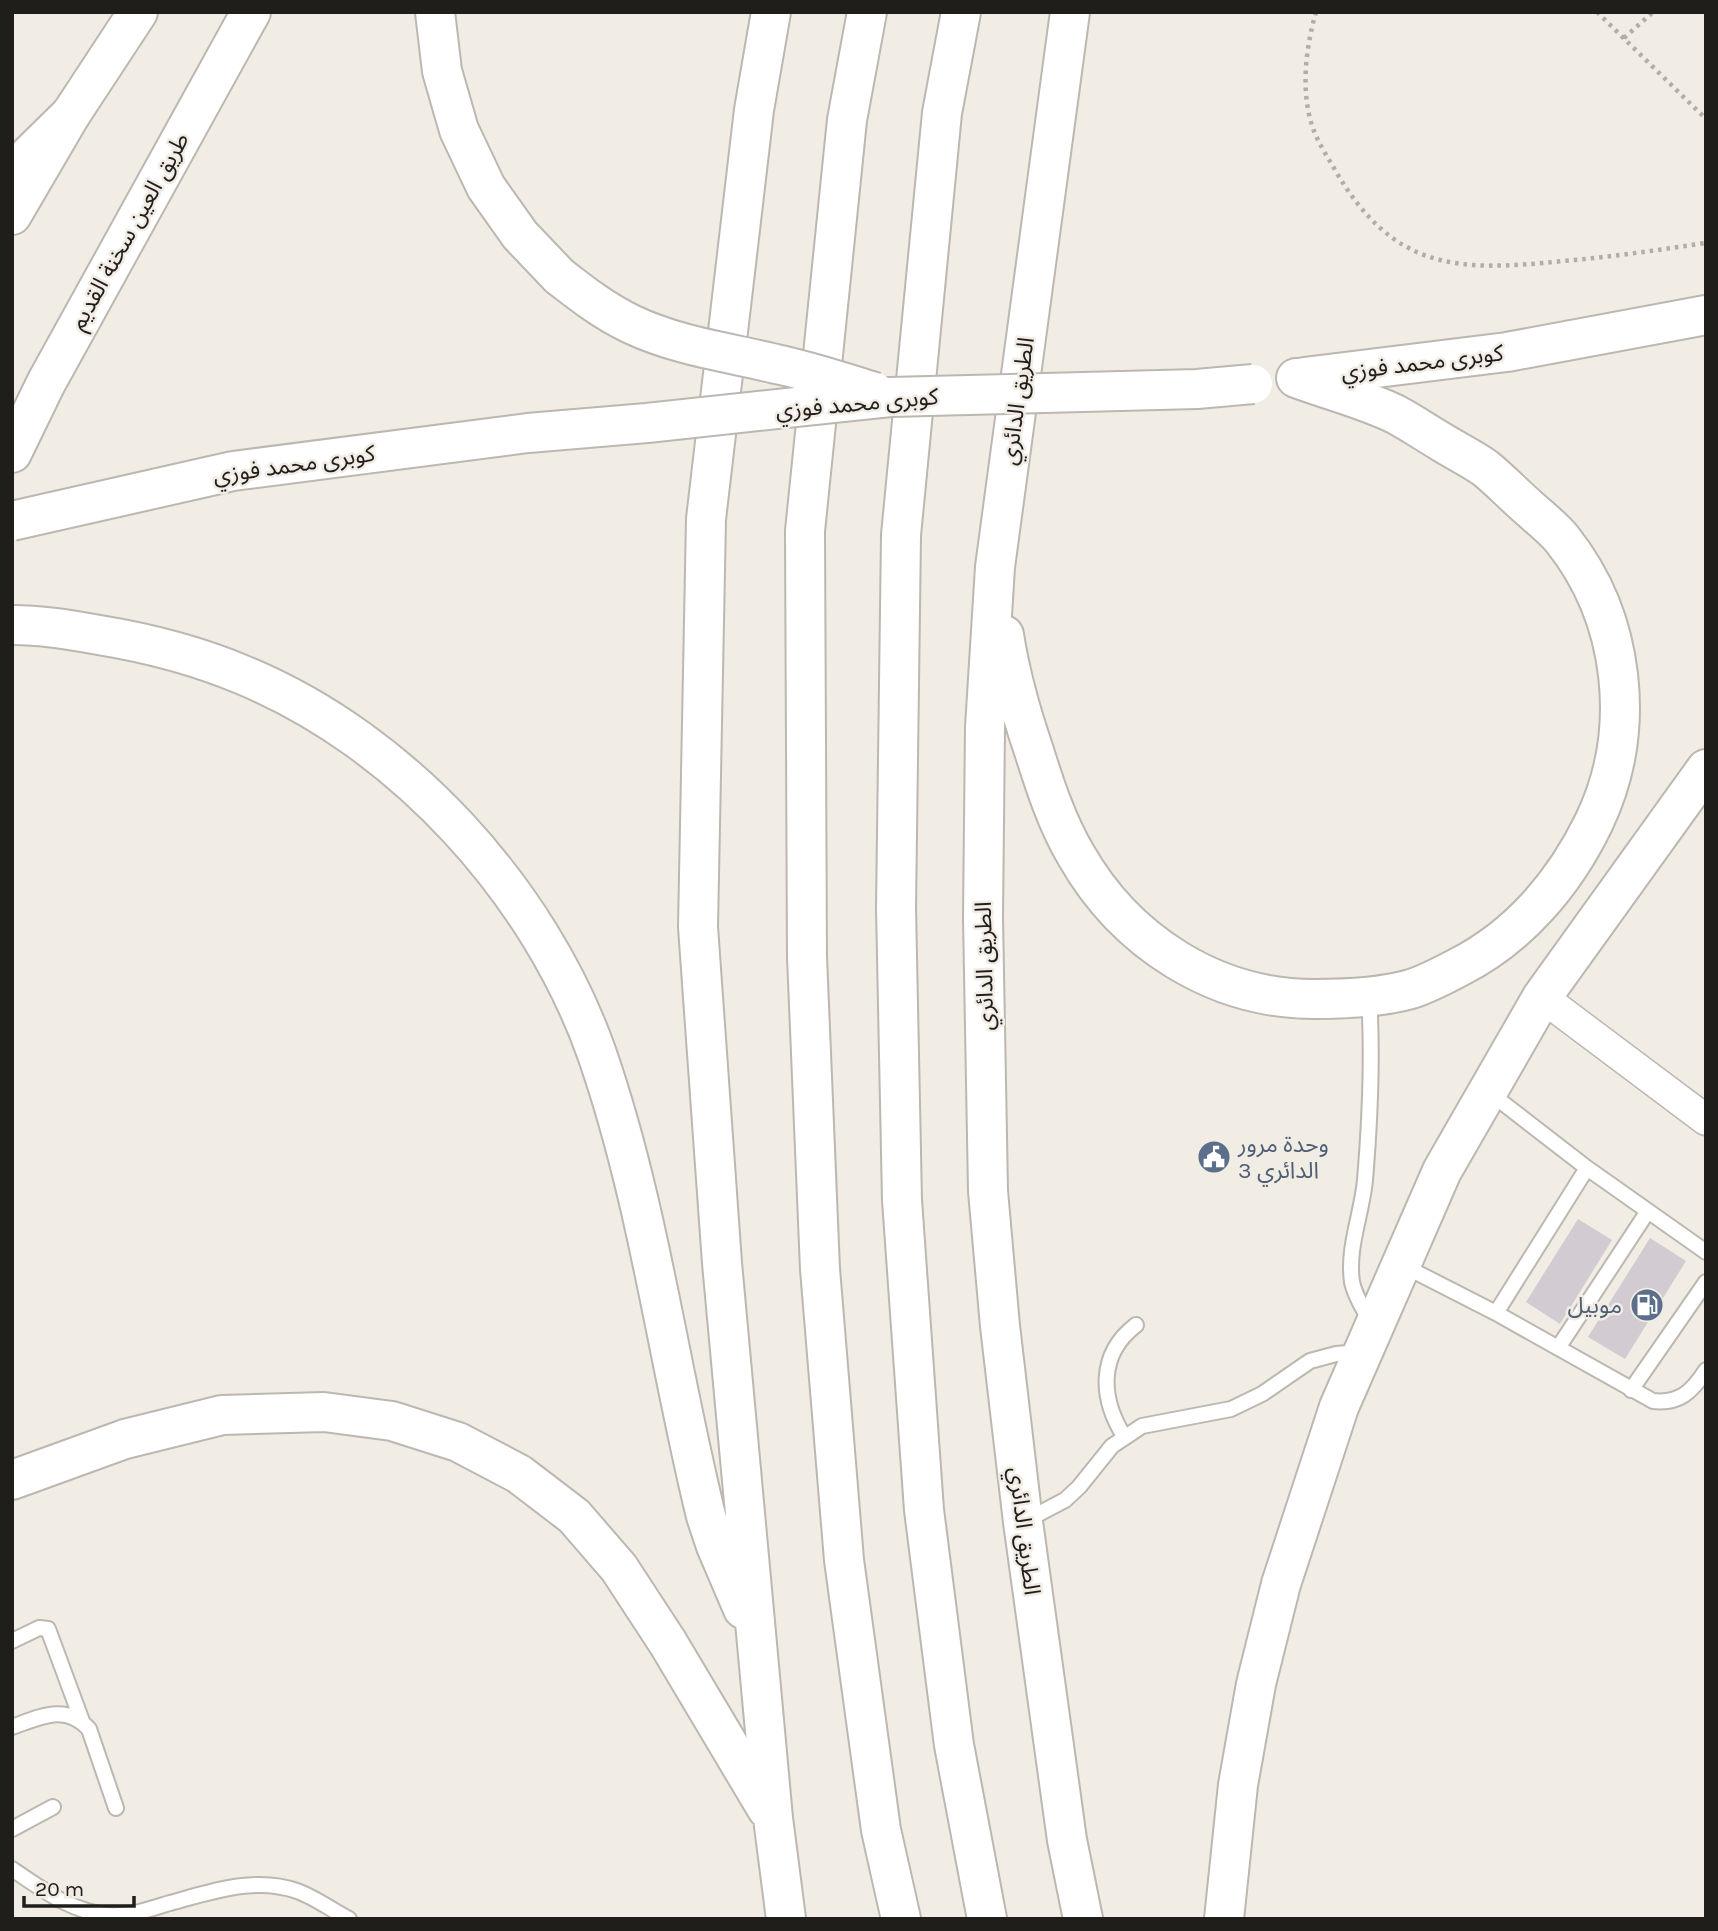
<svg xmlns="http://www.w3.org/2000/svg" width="1718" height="1931" font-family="Karla,'Noto Sans Arabic',sans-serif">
  <rect width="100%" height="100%" fill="#f1ece4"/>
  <path fill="#d2cbd1" d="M1578,1219L1612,1240L1560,1324L1526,1302Z
    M1650,1238L1686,1261L1625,1359L1588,1337Z"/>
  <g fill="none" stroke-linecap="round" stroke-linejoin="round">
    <defs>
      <path id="lane" d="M1369,997C1373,1058 1370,1119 1365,1180C1362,1214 1347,1247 1352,1282C1355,1296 1363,1309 1370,1320
        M1490,1093L1587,1168L1706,1252
        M1404,1266L1496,1313L1653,1401C1679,1404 1692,1392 1706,1370
        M1496,1313L1587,1168
        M1558,1348L1648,1211
        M1631,1390L1706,1282
        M1124,1436C1100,1398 1098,1354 1136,1325
        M1027,1520L1065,1500L1079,1487L1112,1446L1142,1426L1231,1409L1262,1394L1310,1361L1336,1354L1360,1352
        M12,1641L39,1628L48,1629L82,1721
        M12,1727C40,1717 66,1703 89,1729L116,1808
        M12,1829L53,1807
        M12,1869C42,1889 71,1912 108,1915C129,1917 150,1909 170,1903C210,1892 255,1876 297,1891C314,1897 332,1910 349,1919"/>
      <path id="street" d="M1542,997L1706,1120"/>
      <path id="primary" d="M12,215L71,114L138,12
        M12,453L46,383L251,12"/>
      <path id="highway" d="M435,12L442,71L459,130L486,187L520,235L559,276
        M771,12L754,110L706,519L698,927L722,1263L773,1818L786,1919
        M867,12L847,120L805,531L807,957L820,1269L844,1560L881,1830L901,1919
        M961,12L942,113L901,535L896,908L902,1200L924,1510L954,1745L987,1919
        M1070,12L995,567L985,727L983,918L988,1191L1000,1326L1023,1522L1067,1840L1083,1919
        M12,172L71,114
        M1304,377L1507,352L1706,315
        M12,625C42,625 70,630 99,635C148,643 198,656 243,675C403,741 540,892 597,1054C649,1204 668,1362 706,1516L716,1546L743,1609
        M1004,635C1010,674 1021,713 1034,751C1045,786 1057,823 1076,855C1125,941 1214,999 1314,999C1344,999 1383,997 1411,989C1427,984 1444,975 1459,967C1520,936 1565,882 1594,822C1638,730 1625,618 1562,539C1553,528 1540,518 1529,508C1514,495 1500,480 1485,468C1471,458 1454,450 1440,441C1425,432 1410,422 1395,414C1364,399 1328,390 1296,378
        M12,1480L125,1439L222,1415L324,1412L392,1421L458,1442L519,1474L574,1516L619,1568L668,1643L767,1809
        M1224,1919L1238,1785L1256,1684L1281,1584L1339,1407L1442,1171L1542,997L1706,769"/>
    </defs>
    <use href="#lane" stroke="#bcb7b0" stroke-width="18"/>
    <use href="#street" stroke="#bcb7b0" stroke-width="33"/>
    <use href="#primary" stroke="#bcb7b0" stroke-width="42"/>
    <use href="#highway" stroke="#bcb7b0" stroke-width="42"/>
    <path stroke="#b2aea7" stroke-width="4.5" stroke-dasharray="3.5 5" stroke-linecap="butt" d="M1316,12C1305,50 1299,100 1317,138C1322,149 1329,159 1335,170C1394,271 1457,272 1563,261C1611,257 1658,250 1706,243
      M1597,12L1706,119
      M1624,38L1653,12"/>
    <use href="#lane" stroke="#fff" stroke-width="14"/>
    <use href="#street" stroke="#fff" stroke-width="30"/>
    <use href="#primary" stroke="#fff" stroke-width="38"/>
    <use href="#highway" stroke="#fff" stroke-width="38"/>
    <defs>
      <path id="highway-bridge" d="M559,276C582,294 604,311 631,324C677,346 727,352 776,364C810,371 842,382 875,392
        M12,521L233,471L528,433L647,423L890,397L1197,389L1253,384"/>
    </defs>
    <use href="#highway-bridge" stroke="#bcb7b0" stroke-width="42" stroke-linecap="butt"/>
    <use href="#highway-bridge" stroke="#fff" stroke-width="38"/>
  </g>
  <defs>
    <symbol id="civic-disc" viewBox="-11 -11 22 22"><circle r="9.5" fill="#5c6f8a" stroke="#f1ece4"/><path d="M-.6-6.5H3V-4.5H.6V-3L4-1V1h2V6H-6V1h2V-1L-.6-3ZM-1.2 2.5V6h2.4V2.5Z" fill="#fff"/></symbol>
    <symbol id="fuel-disc" viewBox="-11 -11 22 22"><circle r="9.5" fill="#5c6f8a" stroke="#f1ece4"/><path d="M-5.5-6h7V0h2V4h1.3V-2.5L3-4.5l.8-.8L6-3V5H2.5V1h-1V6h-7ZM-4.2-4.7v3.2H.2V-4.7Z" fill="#fff"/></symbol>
  </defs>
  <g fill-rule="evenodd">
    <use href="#civic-disc" x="1195" y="1138" width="38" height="38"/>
    <use href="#fuel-disc" x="1628" y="1286" width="38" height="38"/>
  </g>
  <g text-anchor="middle" stroke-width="5" stroke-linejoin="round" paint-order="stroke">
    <g font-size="23" fill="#201e1b" stroke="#f1ece4">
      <text transform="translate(129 231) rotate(-61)" y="8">طريق العين سخنة القديم</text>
      <text transform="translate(1422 362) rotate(-7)" y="8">كوبرى محمد فوزي</text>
      <text transform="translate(1017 401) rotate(-82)" y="8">الطريق الدائري</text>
      <text transform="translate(857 403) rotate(-5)" y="8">كوبرى محمد فوزي</text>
      <text transform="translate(294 464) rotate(-8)" y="8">كوبرى محمد فوزي</text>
      <text transform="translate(984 966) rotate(-91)" y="8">الطريق الدائري</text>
      <text transform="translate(1025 1531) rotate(83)" y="8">الطريق الدائري</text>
    </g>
    <g font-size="23" fill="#4e5e75" stroke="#f1ece4" text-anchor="start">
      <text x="1238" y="1152">وحدة مرور<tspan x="1238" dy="26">الدائري 3</tspan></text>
      <text x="1622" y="1313" text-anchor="end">موبيل</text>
    </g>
  </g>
  <rect width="1718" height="1931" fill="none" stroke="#201e1b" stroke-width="28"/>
  <path d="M24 1896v10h110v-10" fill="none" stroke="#201e1b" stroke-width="3.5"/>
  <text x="35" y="1896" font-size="21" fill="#201e1b" stroke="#f1ece4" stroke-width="5" paint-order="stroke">20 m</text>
</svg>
